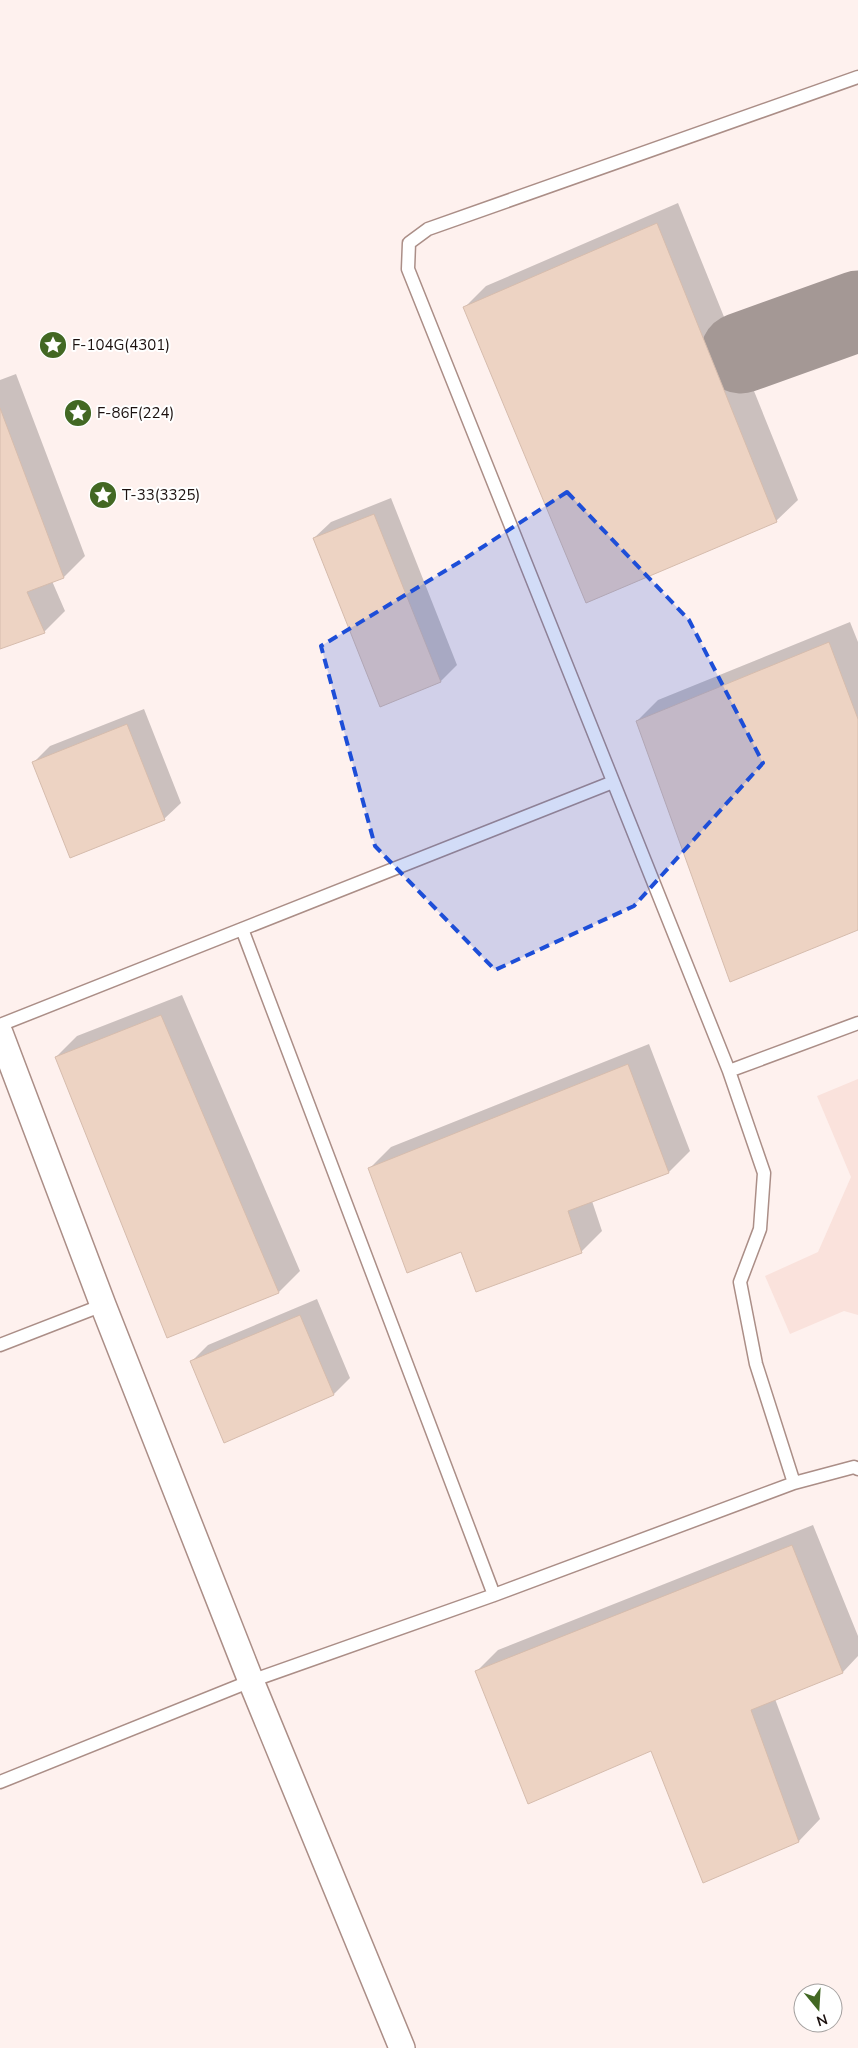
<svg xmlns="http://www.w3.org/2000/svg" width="858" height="2048" font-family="'Nunito Sans',sans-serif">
  <rect width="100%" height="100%" fill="#fef1ee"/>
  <path fill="#fae2dc" d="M858,1079V1315L844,1311L790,1334L765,1276L818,1252L851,1177L817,1096Z"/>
  <path fill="#0003" d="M678,203L798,500L776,521L465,307L486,286Z
    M16,374L85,556L64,577L52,581L65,611L44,632L0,648V380Z
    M391,498L457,665L441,681L314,538L331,522Z
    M850,622L858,642V929L637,721L658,700Z
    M144,709L181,803L164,819L33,763L50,746Z
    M182,995L300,1271L279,1292L56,1057L77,1036Z
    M649,1044L690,1151L669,1172L592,1201L602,1231L581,1252L462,1251L370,1168L391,1147Z
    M317,1299L350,1378L334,1394L192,1361L208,1345Z
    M813,1525L858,1636V1656L843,1672L775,1699L820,1819L799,1841L704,1882L652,1749L477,1671L498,1650Z"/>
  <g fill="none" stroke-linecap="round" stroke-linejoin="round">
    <path stroke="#a49895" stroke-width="81" d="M741,353L858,311"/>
  </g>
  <path fill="#edd3c3" stroke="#d6bcad" d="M657,223L777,522L586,603L463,307Z
    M0,408L64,578L27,592L45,633L0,649Z
    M374,514L441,682L380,707L313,538Z
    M829,642L858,719V930L730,982L636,721Z
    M127,724L165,820L70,858L32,762Z
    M161,1015L279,1293L167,1338L55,1057Z
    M628,1064L669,1173L568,1211L582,1253L476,1292L461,1252L407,1273L368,1168Z
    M300,1315L334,1395L224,1443L190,1361Z
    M792,1545L843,1673L751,1710L799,1842L703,1883L651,1751L528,1804L475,1671Z"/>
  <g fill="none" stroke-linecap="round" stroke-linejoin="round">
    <defs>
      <path id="lane" d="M858,77L428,229L409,243L408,269L729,1071L764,1173L760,1229L740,1282L756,1364L794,1483L854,1467L858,1469
        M242,929L494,1595
        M0,1025L613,782
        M729,1071L858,1023
        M0,1345L103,1305
        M0,1782L251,1681L494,1595L794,1483"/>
      <path id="street" d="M0,1033L103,1305L251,1681L402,2048"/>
    </defs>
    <use href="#lane" stroke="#ab8e87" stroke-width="15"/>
    <use href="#street" stroke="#ab8e87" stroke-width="28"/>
    <use href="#lane" stroke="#fff" stroke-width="12"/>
    <use href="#street" stroke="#fff" stroke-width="25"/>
  </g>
  <path fill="#1d4ed8" fill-opacity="0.2" stroke="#1d4ed8" stroke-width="4" stroke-dasharray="10 6" stroke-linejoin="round" d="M567,492L689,620L763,763L634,906L495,970L375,846L321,646L458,563Z"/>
  <defs>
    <symbol id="sight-disc" viewBox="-11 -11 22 22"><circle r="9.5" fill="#426823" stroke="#fff"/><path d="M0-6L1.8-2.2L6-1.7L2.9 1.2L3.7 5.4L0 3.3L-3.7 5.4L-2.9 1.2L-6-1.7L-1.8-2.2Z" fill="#fff"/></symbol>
  </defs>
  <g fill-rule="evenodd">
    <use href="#sight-disc" x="37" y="329" width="32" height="32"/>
    <use href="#sight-disc" x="62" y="397" width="32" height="32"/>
    <use href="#sight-disc" x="87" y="479" width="32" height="32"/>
  </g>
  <g text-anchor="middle" stroke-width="4" stroke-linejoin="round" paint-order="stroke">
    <g font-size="15" fill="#1c110f" stroke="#fff" text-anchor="start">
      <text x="72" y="350">F-104G(4301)</text>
      <text x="97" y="418">F-86F(224)</text>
      <text x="122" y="500">T-33(3325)</text>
    </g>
  </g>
  <g transform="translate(818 2008) rotate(162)"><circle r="24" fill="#ffffff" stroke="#a4a09f"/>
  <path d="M0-4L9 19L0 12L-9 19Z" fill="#426823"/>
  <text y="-8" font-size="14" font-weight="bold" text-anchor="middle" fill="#1c110f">N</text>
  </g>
</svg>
